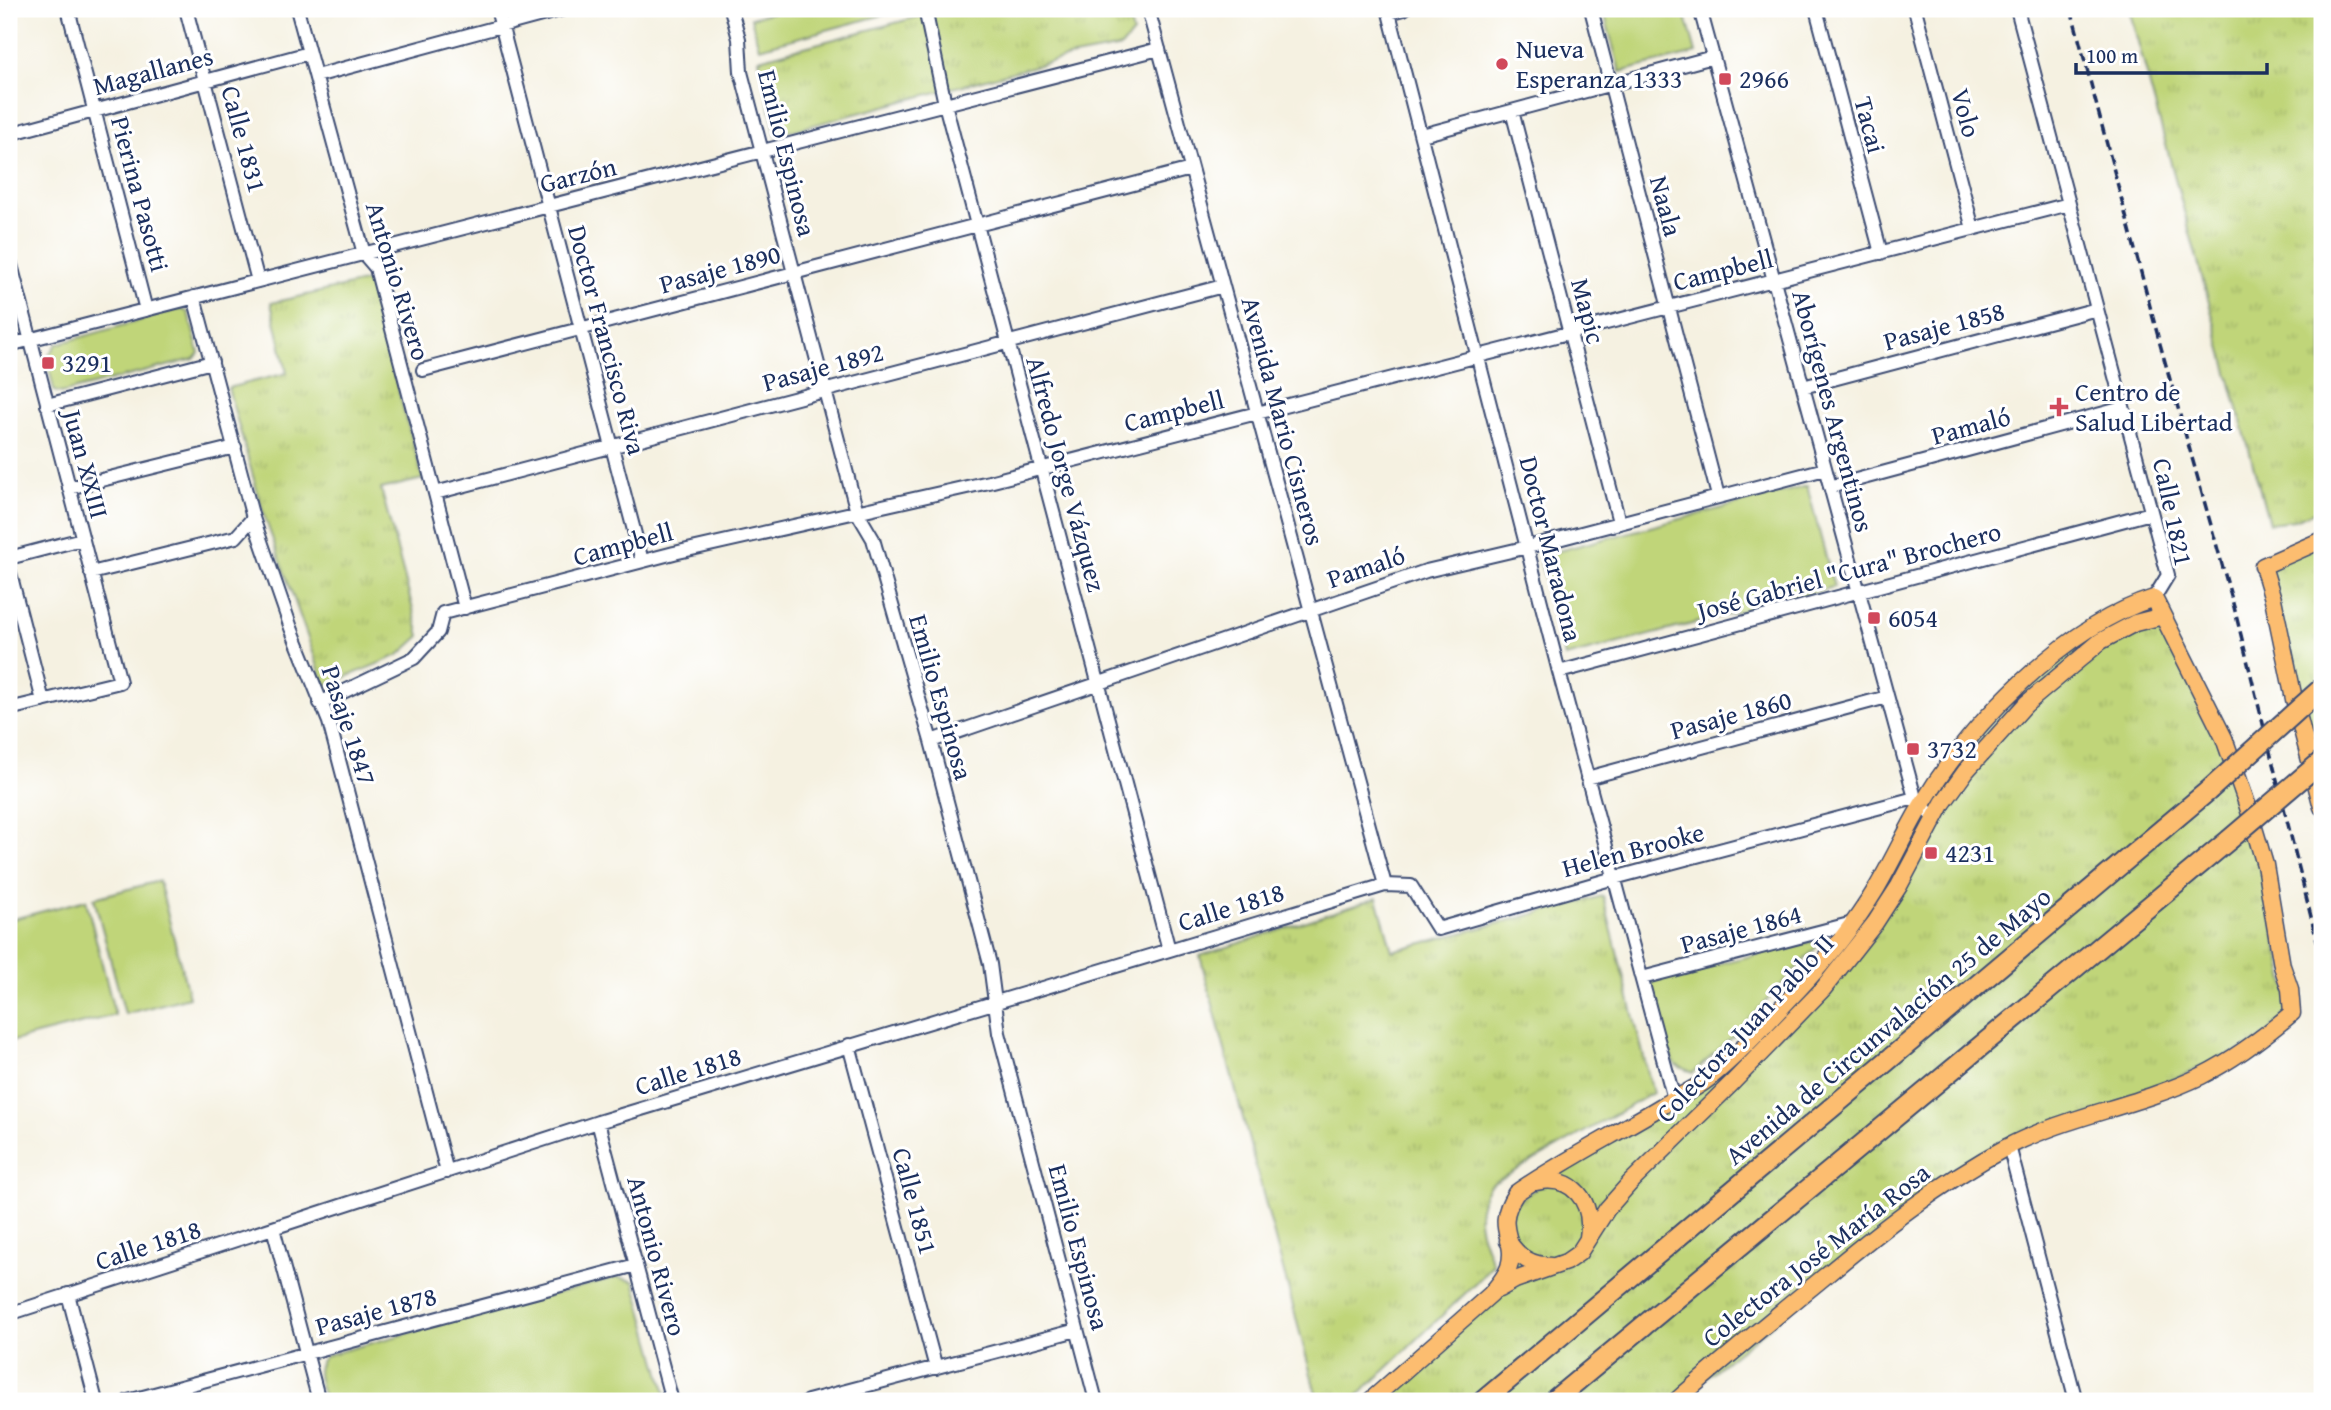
<svg xmlns="http://www.w3.org/2000/svg" width="2331" height="1410" font-family="'Gentium Book Plus',serif">
  <defs>
    <pattern id="grass-tufts" width="24" height="20" patternUnits="userSpaceOnUse" patternTransform="scale(1.75)"><rect width="24" height="20" fill="#c0d579"/><path d="M3 7l-1-3M5 7V3M7 7l1-3M15 17l-1-3M17 17v-4M19 17l1-3" fill="none" stroke="#a4b76b"/></pattern>
  </defs>
  <rect width="100%" height="100%" fill="#fff"/>
  <filter id="ink" filterUnits="userSpaceOnUse"><feTurbulence type="fractalNoise" baseFrequency=".0143" numOctaves="2"/><feDisplacementMap in="SourceGraphic" scale="14" xChannelSelector="R" yChannelSelector="G"/><feConvolveMatrix kernelMatrix="1 2 1 2 8 2 1 2 1" color-interpolation-filters="sRGB"/></filter>
  <filter id="wash" filterUnits="userSpaceOnUse"><feTurbulence type="fractalNoise" baseFrequency=".00686" numOctaves="4" result="noise"/><feDisplacementMap in="SourceGraphic" scale="28" xChannelSelector="R" yChannelSelector="G"/><feGaussianBlur stdDeviation="1.57" result="paint"/><feColorMatrix in="noise" values="0 0 0 0 0 0 0 0 0 0 0 0 0 0 0 0 0 1.4 0 .05"/><feComposite in="paint" operator="in"/></filter>
  <g filter="url(#wash)">
    <rect width="100%" height="100%" fill="#f5f1e1"/>
    <path fill="url(#grass-tufts)" stroke="#6e826c" stroke-width="2" d="M948,9H1126L1133,33L1121,47L1069,57L776,135L759,59Z
      M2129,9H2322V509L2294,520L2269,523Z
      M368,281L423,479L381,489L420,636L399,655L325,686L264,515L228,388L287,373L271,303Z
      M2322,540V807L2263,566Z
      M2154,598L2247,804L2292,1013L2255,1044L1968,1169L1676,1401H1370L1504,1279L1507,1207L1707,1080L1829,956L1921,805L2029,675Z
      M1603,896L1653,1093L1490,1185C1470,1215 1481,1234 1493,1264L1477,1282L1362,1392L1348,1401H1318L1200,956L1377,898L1392,951Z"/>
    <path fill="#c0d579" stroke="#6e826c" stroke-width="2" d="M785,9H905L759,48L751,18Z
      M1603,9H1684L1696,53L1620,72Z
      M180,309L188,312L199,353L194,359L61,393L54,391L47,358L57,344Z
      M1807,486L1834,587L1565,657L1539,556Z
      M159,881L189,997L125,1014L94,898Z
      M86,900L115,1015L9,1042V920Z
      M1808,942H1821L1734,1036L1693,1073L1676,1065L1665,1046L1651,987L1655,979Z
      M617,1277L634,1281L668,1401H325C320,1384 311,1367 327,1355Z"/>
  </g>
  <g filter="url(#ink)">
    <g fill="none" stroke-linecap="round" stroke-linejoin="round">
      <defs>
        <path id="minor" d="M68,9L146,310
          M186,9L258,281
          M297,9L364,254L376,268L465,608
          M497,9L642,561
          M731,9L739,39L741,72L857,512L873,539L931,741L990,964L999,1033L1096,1401
          M925,9L945,104L1169,950
          M1148,9L1385,885
          M1388,9L1559,672L1674,1099
          M1591,9L1718,496
          M1700,9L1915,798L1935,819
          M1816,9L1881,253
          M1915,9L1973,229
          M2017,9L2168,575L2154,598
          M1389,13L1404,9
          M316,76L564,9
          M1512,111L1619,522
          M9,134L309,53
          M1422,135L1713,57
          M9,257L120,682L9,709
          M194,297L253,518L291,628L329,722L447,1172
          M9,345L1159,49
          M423,370L1191,169
          M1803,387L2097,309
          M47,405L212,362
          M1830,487L2123,408
          M69,488L235,447
          M435,493L1223,286
          M9,558L82,539
          M9,569L43,701
          M91,573L236,537L253,518
          M1559,672L2151,513
          M320,703L414,658L438,632L443,613L674,553L989,482L2069,204
          M931,741L1426,571L1528,547L1825,469
          M1587,778L1887,697
          M1642,978L1853,923
          M849,1045L936,1368
          M598,1122L672,1401
          M2009,1146L2076,1401
          M273,1228L319,1401
          M68,1294L96,1401
          M9,1314L598,1122L1385,885L1411,886L1438,929L1614,878L1915,798
          M128,1401L636,1265
          M808,1401L1077,1330"/>
        <path id="major" d="M2322,540L2263,566L2273,599L2294,699L2322,807
          M1536,1182C1573,1174 1594,1202 1588,1237
          M1508,1241C1519,1258 1531,1265 1551,1266
          M1499,1289L1515,1280L1566,1262L1579,1253L1607,1209L1630,1183L1732,1083L1823,989L1875,923L1899,886L1943,803L1966,771L2026,704L2101,641L2135,623L2163,616
          M1370,1401L1491,1294C1498,1285 1505,1278 1509,1267C1518,1237 1492,1230 1516,1193C1562,1161 1614,1135 1662,1106C1677,1097 1694,1090 1708,1079C1740,1054 1769,1020 1798,990C1827,959 1854,925 1876,889C1892,862 1905,833 1921,806C1969,725 2064,626 2154,598L2224,738L2247,804L2265,865L2282,966L2290,989L2292,1013C2264,1037 2235,1059 2201,1076C2139,1106 2069,1115 2007,1147C1938,1184 1878,1232 1818,1282C1770,1321 1722,1360 1676,1401"/>
        <path id="highway" d="M1483,1401L2208,791
          M1553,1401L2229,840"/>
      </defs>
      <use href="#minor" stroke="#3c4c72" stroke-width="16"/>
      <use href="#major" stroke="#3c4c72" stroke-width="19"/>
      <use href="#highway" stroke="#3c4c72" stroke-width="23"/>
      <use href="#minor" stroke="#fff" stroke-width="12"/>
      <use href="#major" stroke="#fcbd6f" stroke-width="16"/>
      <use href="#highway" stroke="#fcbd6f" stroke-width="19"/>
      <path stroke="#1b2f5e" stroke-width="3.5" stroke-dasharray="10 5" stroke-linecap="butt" d="M2071,9L2160,344L2234,607L2322,961"/>
      <defs>
        <path id="highway-bridge" d="M2208,791L2322,688
          M2229,840L2322,761"/>
      </defs>
      <use href="#highway-bridge" stroke="#3c4c72" stroke-width="23" stroke-linecap="butt"/>
      <use href="#highway-bridge" stroke="#fcbd6f" stroke-width="19"/>
    </g>
  </g>
  <g fill="#d1495b" stroke="#fff" stroke-width="2.5">
    <circle cx="1502" cy="64" r="7"/>
    <rect x="1718" y="72" width="14" height="14" rx="3.5"/>
    <rect x="41" y="356" width="14" height="14" rx="3.5"/>
    <path d="M2055.5 396.5h7v7h7v7h-7v7h-7v-7h-7v-7h7z"/>
    <rect x="1867" y="611" width="14" height="14" rx="3.5"/>
    <rect x="1906" y="742" width="14" height="14" rx="3.5"/>
    <rect x="1924" y="846" width="14" height="14" rx="3.5"/>
  </g>
  <g text-anchor="middle" stroke-width="6" stroke-linejoin="round" paint-order="stroke">
    <g font-size="26" fill="#1b2f5e" stroke="#fff" text-anchor="start">
      <text x="1516" y="58">Nueva<tspan x="1516" dy="30">Esperanza 1333</tspan></text>
      <text x="1739" y="88">2966</text>
      <text x="62" y="372">3291</text>
      <text x="2075" y="401">Centro de<tspan x="2075" dy="30">Salud Libertad</tspan></text>
      <text x="1888" y="627">6054</text>
      <text x="1927" y="758">3732</text>
      <text x="1945" y="862">4231</text>
    </g>
    <g font-size="26" fill="#1b2f5e" stroke="#fff">
      <text transform="translate(153 71) rotate(-15)" y="9">Magallanes</text>
      <text transform="translate(1966 113) rotate(75)" y="9">Volo</text>
      <text transform="translate(1870 125) rotate(75)" y="9">Tacai</text>
      <text transform="translate(244 139) rotate(75)" y="9">Calle 1831</text>
      <text transform="translate(787 153) rotate(76)" y="9">Emilio Espinosa</text>
      <text transform="translate(578 175) rotate(-14)" y="9">Garzón</text>
      <text transform="translate(140 194) rotate(75)" y="9">Pierina Pasotti</text>
      <text transform="translate(1666 206) rotate(75)" y="9">Naala</text>
      <text transform="translate(720 269) rotate(-15)" y="9">Pasaje 1890</text>
      <text transform="translate(1723 270) rotate(-14)" y="9">Campbell</text>
      <text transform="translate(398 281) rotate(73)" y="9">Antonio Rivero</text>
      <text transform="translate(1588 311) rotate(75)" y="9">Mapic</text>
      <text transform="translate(1944 326) rotate(-15)" y="9">Pasaje 1858</text>
      <text transform="translate(607 340) rotate(75)" y="9">Doctor Francisco Riva</text>
      <text transform="translate(823 367) rotate(-15)" y="9">Pasaje 1892</text>
      <text transform="translate(1174 411) rotate(-14)" y="9">Campbell</text>
      <text transform="translate(1833 411) rotate(75)" y="9">Aborígenes Argentinos</text>
      <text transform="translate(1283 421) rotate(75)" y="9">Avenida Mario Cisneros</text>
      <text transform="translate(1971 426) rotate(-15)" y="9">Pamaló</text>
      <text transform="translate(86 464) rotate(75)" y="9">Juan XXIII</text>
      <text transform="translate(1066 474) rotate(75)" y="9">Alfredo Jorge Vázquez</text>
      <text transform="translate(2173 512) rotate(78)" y="9">Calle 1821</text>
      <text transform="translate(623 544) rotate(-15)" y="9">Campbell</text>
      <text transform="translate(1551 549) rotate(76)" y="9">Doctor Maradona</text>
      <text transform="translate(1366 567) rotate(-19)" y="9">Pamaló</text>
      <text transform="translate(1849 571) rotate(-15)" y="9">José Gabriel "Cura" Brochero</text>
      <text transform="translate(941 697) rotate(74)" y="9">Emilio Espinosa</text>
      <text transform="translate(1731 715) rotate(-15)" y="9">Pasaje 1860</text>
      <text transform="translate(349 725) rotate(72)" y="9">Pasaje 1847</text>
      <text transform="translate(1633 850) rotate(-15)" y="9">Helen Brooke</text>
      <text transform="translate(1231 907) rotate(-17)" y="9">Calle 1818</text>
      <text transform="translate(1741 929) rotate(-15)" y="9">Pasaje 1864</text>
      <text transform="translate(1888 1026) rotate(-40)" y="9">Avenida de Circunvalación 25 de Mayo</text>
      <text transform="translate(1745 1028) rotate(-47)" y="9">Colectora Juan Pablo II</text>
      <text transform="translate(688 1071) rotate(-17)" y="9">Calle 1818</text>
      <text transform="translate(915 1201) rotate(75)" y="9">Calle 1851</text>
      <text transform="translate(148 1245) rotate(-18)" y="9">Calle 1818</text>
      <text transform="translate(1079 1247) rotate(75)" y="9">Emilio Espinosa</text>
      <text transform="translate(1816 1255) rotate(-38)" y="9">Colectora José María Rosa</text>
      <text transform="translate(657 1256) rotate(75)" y="9">Antonio Rivero</text>
      <text transform="translate(376 1311) rotate(-15)" y="9">Pasaje 1878</text>
    </g>
  </g>
  <rect width="2331" height="1410" fill="none" stroke="#fff" stroke-width="35"/>
  <path d="M2076 63v10h191v-10" fill="none" stroke="#1b2f5e" stroke-width="3.5"/>
  <text x="2086" y="63" font-size="21" fill="#1b2f5e" stroke="#ffffff" stroke-width="5" paint-order="stroke">100 m</text>
</svg>
